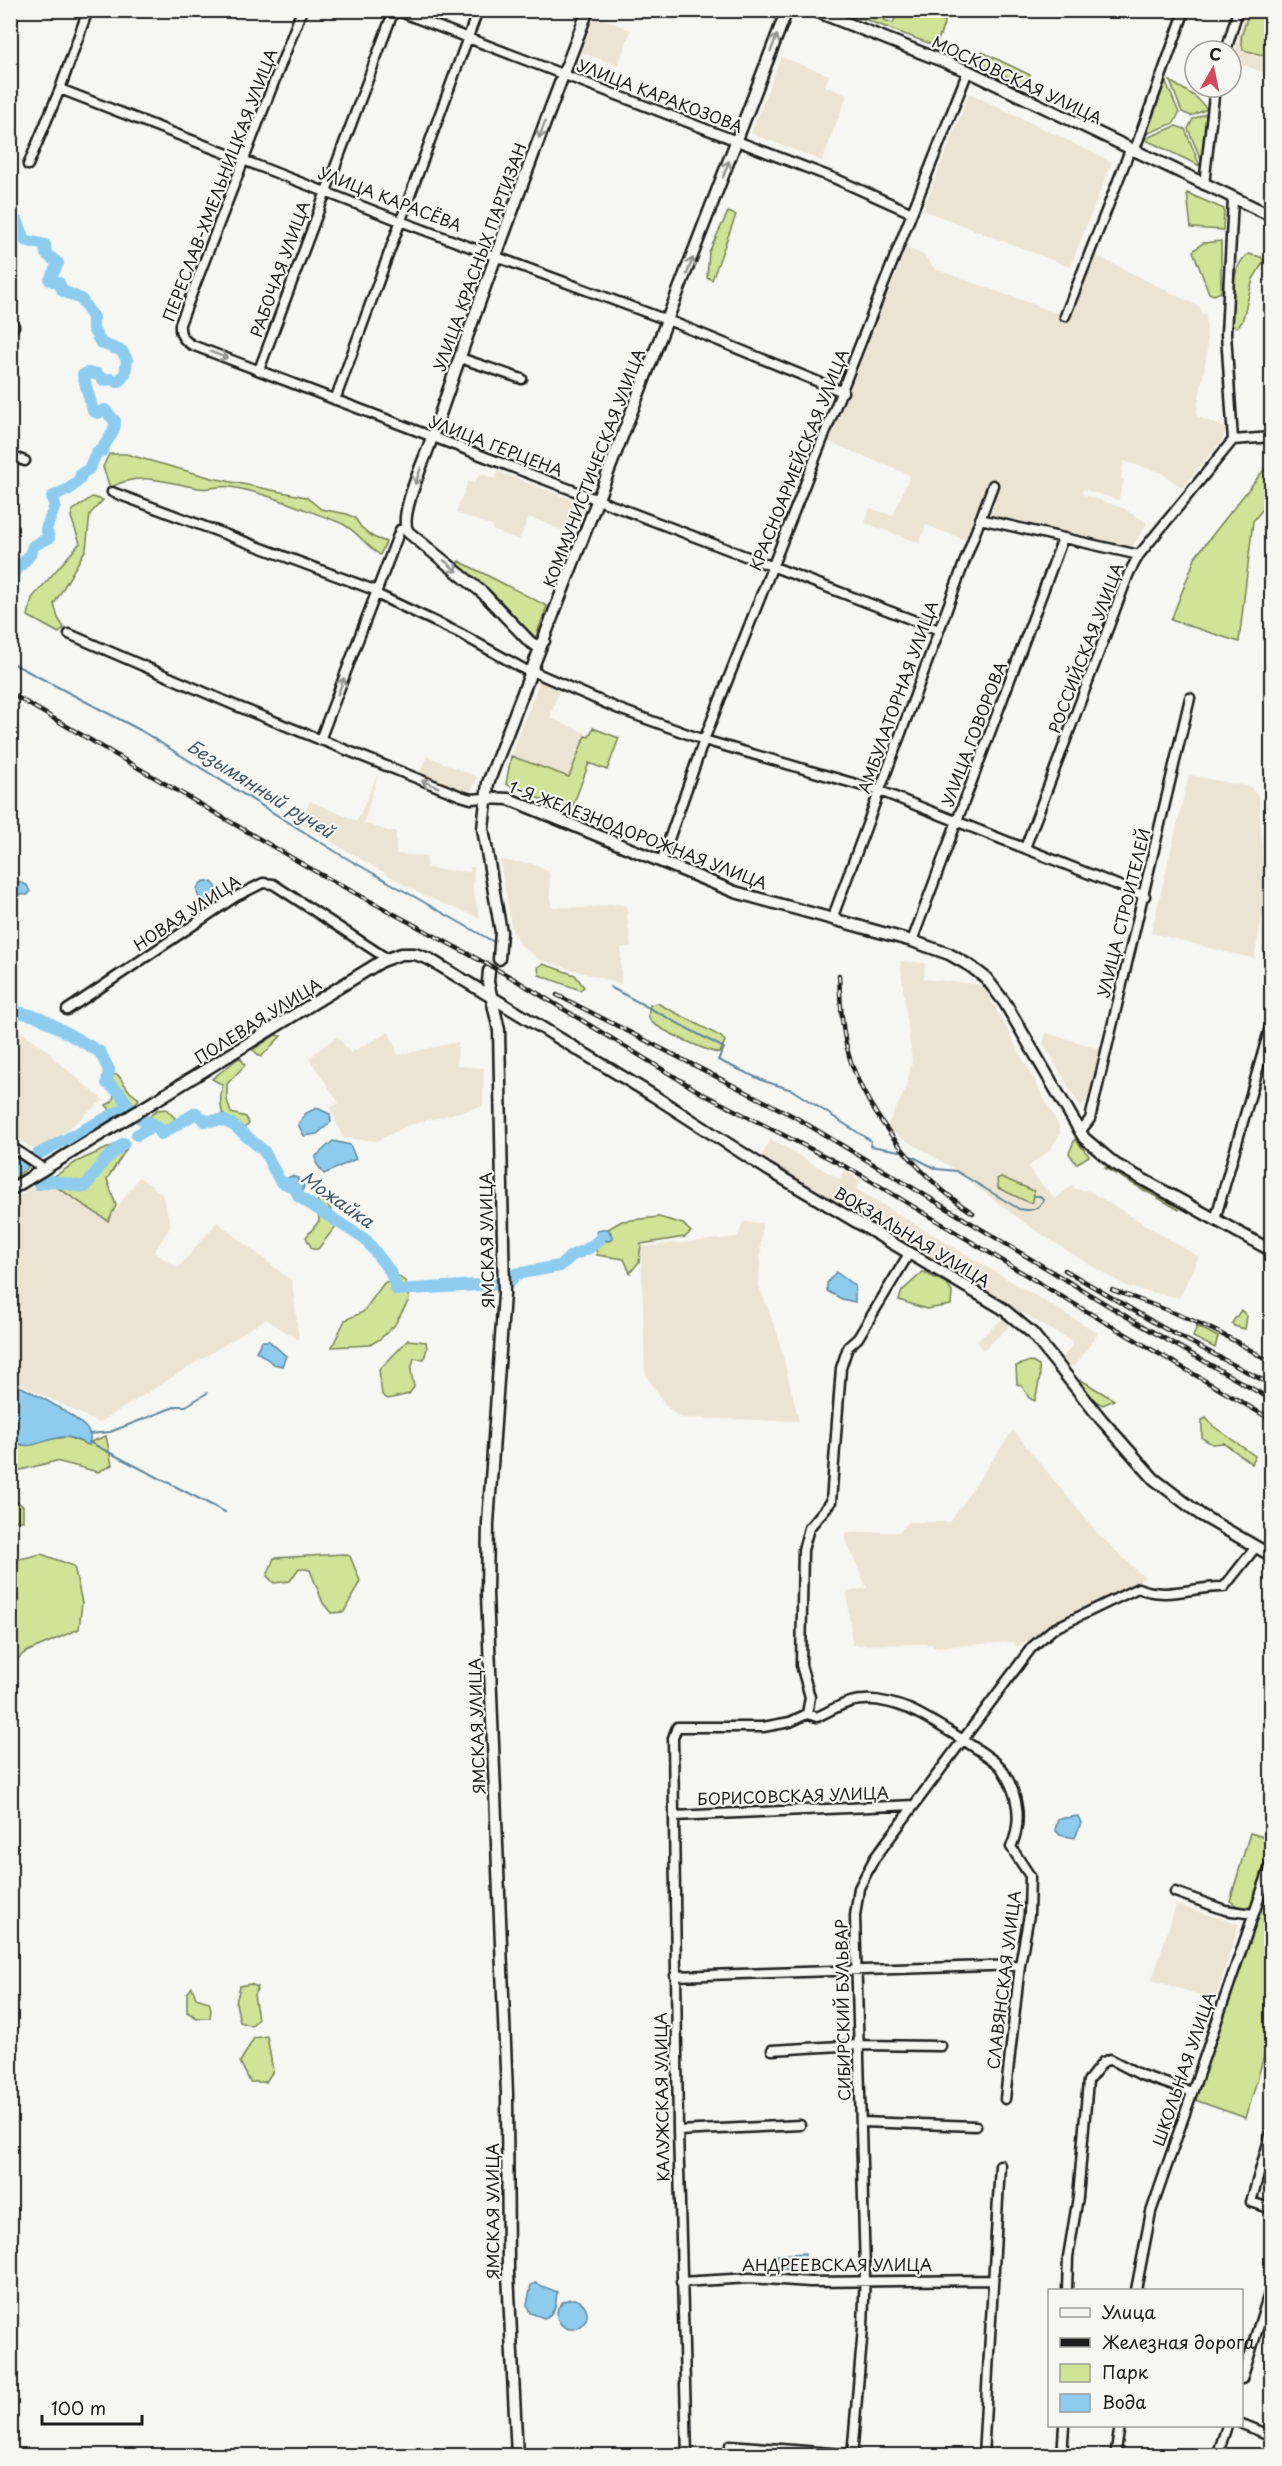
<svg xmlns="http://www.w3.org/2000/svg" width="1282" height="2466" font-family="'Playpen Sans',sans-serif">
  <rect width="100%" height="100%" fill="#f6f6f2"/>
  <filter id="ink" filterUnits="userSpaceOnUse"><feTurbulence type="fractalNoise" baseFrequency=".0167" numOctaves="2"/><feDisplacementMap in="SourceGraphic" scale="12" xChannelSelector="R" yChannelSelector="G"/><feConvolveMatrix kernelMatrix="1 2 1 2 8 2 1 2 1" color-interpolation-filters="sRGB"/></filter>
  <g filter="url(#ink)">
    <path fill="#ece4d3" d="M1246,11H1271V75L1232,61Z
      M595,16L631,30L618,66L581,52Z
      M781,57L829,75L825,86L847,95L822,161L751,133Z
      M969,93L1112,162L1070,267L923,210Z
      M906,248L922,254L935,269L1071,318L1095,255L1200,307L1202,314H1206L1207,353L1196,416L1226,428L1223,439L1182,488L1162,473L1124,461L1121,478L1124,481L1118,500L1083,489L1082,494L1123,508L1147,523L1131,549L990,517L998,487L988,484L965,540L926,525L919,543L865,523L870,508L893,516L910,475L829,442Z
      M498,471L585,505L572,534L529,517L519,540L492,530L493,526L456,513L468,481L474,483L480,474L495,479Z
      M540,680L560,688L550,718L586,733L569,778L511,756Z
      M427,756L477,777L471,792L464,794L419,775Z
      M378,773L364,823L388,831H396V854L427,856L426,868L470,872V867H474L473,890L480,918L424,896L301,824L310,801L357,821Z
      M1189,775L1250,787L1259,797L1265,901L1254,959L1151,933Z
      M500,860L533,864L549,872L551,907L588,908L617,904L626,906L631,946L621,948V984L540,960L521,945L512,930Z
      M900,961L925,963L924,979L983,985L1059,1126L1060,1134L1050,1150L1031,1164L1029,1167L1033,1175L1055,1199L1072,1185L1076,1189L1089,1191L1199,1257L1179,1298L1128,1287L1088,1264L1026,1224L951,1167L886,1128L906,1089L912,1061Z
      M10,1023L52,1054L51,1056L103,1100L39,1153L11,1134Z
      M389,1032L398,1055L458,1042L457,1066L484,1068L483,1106L409,1125L377,1141L343,1138L330,1108L339,1103L309,1058L337,1036L350,1053Z
      M1046,1033L1101,1049L1092,1091L1081,1108L1043,1043Z
      M771,1139L839,1179L844,1171L861,1180L856,1189L1098,1333L1074,1368L1062,1359L1074,1343L1023,1313L984,1350L977,1341L1015,1308L759,1160Z
      M139,1177L162,1194L171,1226L154,1252L178,1268L217,1222L292,1281L299,1340L266,1319L99,1423L11,1379V1201L45,1179L108,1221Z
      M743,1222L762,1223L759,1286L777,1333L799,1421L680,1418L665,1405L645,1373L641,1247L738,1237Z
      M1013,1430L1099,1535L1145,1578L1062,1622L1061,1620L1017,1647L1013,1642L934,1647L931,1644L852,1645L847,1592L867,1588L844,1537L847,1532H899L909,1522H950Z
      M1176,1905L1239,1924L1215,2000L1152,1980Z"/>
    <path fill="#d2e296" stroke="#777f59" stroke-width="1.5" d="M843,11H887L884,20L893,23L898,11H919L945,21L936,46Z
      M1249,11H1271V57L1243,50L1241,38Z
      M982,52L1030,75L1026,86L978,62Z
      M1165,80L1179,113L1174,123L1146,134Z
      M1170,81L1196,97L1207,109L1191,116L1182,112Z
      M1209,112L1203,164L1188,129L1193,119Z
      M1176,126L1185,129L1200,166L1144,139Z
      M1187,193L1224,209L1223,230L1191,228Z
      M728,212L736,215L712,280L707,277L709,252Z
      M1221,241V292L1214,295L1209,293L1193,251L1203,243Z
      M1248,254L1261,257L1264,261L1253,279L1242,322L1237,327L1231,326C1233,305 1229,267 1248,254Z
      M109,454H126L212,478L306,497L321,509L347,514L355,518L361,527L373,537L386,542L380,555C365,545 354,527 336,521C302,509 267,493 231,487C220,485 209,490 199,488C165,483 142,470 110,488L103,467Z
      M1266,467L1271,471V499L1253,521L1239,642L1171,620L1196,556Z
      M92,497L103,500L90,514L86,549L54,604L58,618L64,628L59,633L28,616L32,598L80,543L71,517L72,511Z
      M459,561L547,606L535,639L501,601L456,565Z
      M593,728L619,738L607,770L589,763L571,811L566,810L567,807L548,799L547,802L506,784L511,756L569,777L585,736L589,737Z
      M543,964L575,975L584,987L580,990L539,975L538,967Z
      M657,1003L720,1036L725,1041L720,1053C710,1053 655,1028 650,1020C647,1015 649,1011 650,1005Z
      M275,1035L281,1036L261,1057L253,1050Z
      M240,1057L245,1065L227,1084V1100L231,1113L246,1117L249,1124L236,1134C222,1116 217,1107 223,1085L212,1079Z
      M111,1074L118,1075L130,1092L139,1099L136,1103L112,1112L106,1105L112,1102L114,1096Z
      M166,1109L175,1118L173,1124L163,1128L148,1118L157,1110Z
      M1075,1139L1089,1156L1076,1164L1069,1153Z
      M121,1142L127,1145V1148L107,1179L116,1206L108,1221L55,1186L53,1177L78,1161Z
      M10,1151L27,1162L28,1167L11,1181Z
      M1106,1167L1180,1208L1179,1210L1105,1168Z
      M1001,1177L1034,1191L1033,1202L1030,1203L998,1188L997,1179Z
      M321,1200L328,1204L337,1225L318,1249H312L306,1237L319,1221L317,1201Z
      M659,1217L683,1224L691,1232L685,1237L641,1244L639,1262L630,1273L624,1259L597,1255L596,1248L602,1240L609,1241L611,1233L608,1229L622,1221Z
      M923,1272L946,1283L952,1292L951,1305L926,1309L899,1300L902,1291Z
      M398,1276L406,1282L409,1300L394,1326L380,1339L370,1345L332,1347L345,1320L363,1312L384,1283Z
      M1241,1310L1247,1316L1245,1329L1234,1326L1232,1323Z
      M1197,1326L1218,1337L1215,1348L1193,1337Z
      M408,1340L426,1342L427,1348L424,1359L414,1358L411,1371L414,1387L409,1394L388,1399L382,1395L379,1370Z
      M1030,1361L1039,1366L1040,1377L1035,1401L1029,1398L1022,1386L1017,1384L1016,1366Z
      M1081,1380L1114,1400L1103,1405L1093,1400L1081,1389Z
      M1206,1418L1213,1426L1255,1456L1252,1464L1224,1443L1212,1444L1202,1438V1420Z
      M10,1436L15,1443L67,1437L89,1445L90,1442L106,1436L112,1465L98,1472L56,1461L17,1471L11,1477Z
      M10,1497L23,1506V1521L11,1520Z
      M41,1554L74,1566L82,1603L79,1629L24,1653L11,1666V1561Z
      M343,1554L350,1556L360,1581L344,1612L331,1613L323,1603L310,1570L299,1568L290,1581L274,1583L267,1576L274,1558Z
      M1250,1833L1271,1839L1252,1908L1239,1907L1230,1901Z
      M1266,1879L1272,1881L1271,2032L1246,2118L1192,2099Z
      M250,1984L258,1987L254,1995L258,2019L251,2026L240,2022L236,2003L240,1986Z
      M192,1987L196,1998L209,2002L211,2009L210,2018H197L187,2012V1994Z
      M267,2036L273,2071L266,2082H250L240,2062L254,2038Z"/>
    <path fill="#8dccee" stroke="#60869a" stroke-width="1.5" d="M11,879L27,885L30,892L28,895L11,894Z
      M197 891a10 10 0 1 1 20 0a10 10 0 1 1-20 0Z
      M317,1108L330,1114L331,1122L317,1134L304,1136L298,1124L306,1113Z
      M333,1141L350,1145L356,1159L324,1174L316,1163V1156Z
      M291,1176L298,1178V1181L304,1184L302,1195L299,1197L285,1187V1180Z
      M601,1229H608L613,1238L609,1241L599,1240L596,1232Z
      M836,1272L855,1286V1302L842,1299L827,1291V1283Z
      M262,1341H269L286,1356L282,1366L274,1364L256,1351Z
      M11,1383C27,1388 74,1415 86,1428C91,1433 91,1439 89,1445C83,1443 74,1438 67,1437C47,1435 25,1458 11,1436Z
      M1078,1816L1081,1823L1075,1838L1060,1835L1055,1830L1058,1819Z
      M805,2253L804,2269H778L777,2255Z
      M535,2283L557,2292C556,2303 556,2314 544,2318L530,2313L527,2305L531,2285Z
      M557 2314a15 15 0 1 1 30 0a15 15 0 1 1-30 0Z"/>
    <g fill="none" stroke-linecap="round" stroke-linejoin="round">
      <path stroke="#60869a" stroke-width="2" d="M10,662L140,730L341,855L494,942
        M610,987L724,1048L718,1060L764,1081L792,1090L871,1141L870,1146L900,1151
        M911,1156L937,1169L956,1171L1019,1209C1030,1211 1037,1211 1044,1200L1040,1196H1035
        M89,1434L110,1432L177,1406H186L207,1393
        M89,1442L225,1512"/>
      <path stroke="#8dccee" stroke-width="12" d="M10,221L18,222L25,240L45,245L46,254L58,263L50,280L59,283L63,291L81,299L93,317V329L101,343L122,351L127,360L125,374L118,382L111,379L103,380L97,374L87,373L83,375L93,411L98,413L105,410L115,421C116,434 105,440 102,451L97,452L89,469L81,474L80,479L69,489L52,497L55,506L46,529L49,538L33,546L30,555L12,575L13,587L10,591
        M10,1010L39,1017L100,1052L109,1070L107,1083L119,1092L130,1108
        M141,1119L156,1125L161,1134L196,1113L205,1121L222,1120L233,1125L264,1151L280,1181L295,1188L299,1197L366,1240L390,1271L397,1290L494,1284
        M137,1135L154,1125
        M38,1154L129,1106
        M10,1172L25,1161
        M39,1184L51,1181L85,1187L104,1161L124,1143
        M509,1283L516,1274L560,1266L571,1256L589,1248L599,1240"/>
      <path stroke="#d5d5d2" stroke-width="10" stroke-dasharray="10 5" stroke-linecap="butt" d="M489,971L495,957"/>
      <defs>
        <path id="minor" d="M302,10L180,324C179,334 183,340 192,345L939,630
          M395,10L836,179L912,213
          M1226,51L1238,10
          M60,89L400,221L675,323L843,392
          M1134,152L1185,10
          M28,165L60,89L88,10
          M1204,185L1215,87
          M1065,316L1130,150
          M10,324L14,326
          M460,358L522,379
          M259,370L394,10
          M335,400L478,10
          M1233,440L1272,437
          M10,456L25,461
          M112,492L377,591
          M980,519L1139,555
          M376,594L459,633L531,673
          M69,634L234,705L461,796L471,799L485,798
          M532,671L619,709L704,740L880,791L1145,896
          M320,740L400,530L406,529
          M1025,848L1129,573L1139,555L1233,440L1226,334L1233,199
          M661,862L704,740L968,71
          M832,919L993,485
          M912,941L1063,538
          M67,1010L235,897L263,883L273,884L386,958
          M1080,1132L1090,1119L1190,698
          M10,1146L44,1169
          M1215,1220L1272,1020
          M807,1714L810,1697L801,1665L803,1550L809,1528L831,1502L841,1368L848,1347L858,1338L910,1252
          M674,1816L914,1805
          M1175,1892L1225,1910L1253,1914
          M675,1976L1020,1965
          M772,2050L858,2045L941,2046
          M861,2122L976,2126
          M1272,2129L1251,2202L1272,2209
          M678,2131L800,2125
          M681,2282L750,2278L810,2282L993,2280
          M1067,2290L1068,2257L1078,2197L1088,2081L1103,2062L1110,2059L1141,2075L1192,2092
          M1136,2290L1151,2212L1272,1861
          M1242,2379L1272,2284
          M1242,2424L1272,2436
          M730,2445L857,2455
          M687,2456L678,2131L673,1738L677,1727H763L790,1722L807,1714L817,1717C832,1710 847,1700 864,1700C880,1699 895,1704 909,1709C923,1715 996,1758 1002,1769C1018,1793 1023,1821 1011,1847L1030,1876L1029,1915L1020,1965L1005,2099
          M852,2456L863,2328L865,2270L855,1916L859,1888L874,1859L1032,1647L1053,1629L1138,1588C1167,1600 1194,1586 1224,1587L1255,1548
          M983,2456L1000,2165
          M1062,2456L1064,2426
          M1115,2456L1120,2426
          M1217,2456L1227,2426"/>
        <path id="major" d="M813,10L968,71L1272,216
          M544,641L537,646L530,642L483,593L408,532C398,517 423,463 429,446C479,300 532,155 588,10
          M485,798L509,799L735,892L912,941L949,954L970,966L986,978L1005,1003L1084,1138L1115,1164L1272,1251
          M499,959L501,932L483,829L488,783L787,10
          M489,971L488,982L499,1030L504,1294L488,1523L487,1594L507,2094L508,2273L517,2456
          M10,1190L382,961L401,954H415L429,959L654,1096L767,1169L1002,1308L1032,1333L1101,1419L1154,1479L1201,1515L1272,1556"/>
      </defs>
      <use href="#minor" stroke="#1c1c1c" stroke-width="13"/>
      <use href="#major" stroke="#1c1c1c" stroke-width="15"/>
      <use href="#minor" stroke="#f6f6f2" stroke-width="8"/>
      <use href="#major" stroke="#f6f6f2" stroke-width="10"/>
      <defs>
        <path id="rail" d="M10,693L318,873L509,976L703,1094L858,1173L1069,1301L1272,1420
          M839,975C840,998 841,1021 846,1044C860,1108 919,1178 973,1213
          M557,995L795,1117L1134,1321L1272,1400
          M1065,1270L1160,1326L1272,1385
          M1112,1290C1169,1310 1222,1329 1272,1364"/>
      </defs>
      <use href="#rail" stroke="#1c1c1c" stroke-width="4.5"/>
      <use href="#rail" stroke="#f6f6f2" stroke-width="2" stroke-dasharray="7" stroke-linecap="butt"/>
    </g>
    <defs><path id="oneway-shaft" d="M-6 0H5M1.5-3L5.5 0L1.5 3" fill="none" stroke-width="1.6" stroke-linecap="round" stroke-linejoin="round" transform="scale(1.5)"/></defs>
    <g stroke="#949492">
      <use href="#oneway-shaft" transform="translate(774 43) rotate(-69)"/>
      <use href="#oneway-shaft" transform="translate(542 130) rotate(110)"/>
      <use href="#oneway-shaft" transform="translate(726 169) rotate(-70)"/>
      <use href="#oneway-shaft" transform="translate(690 266) rotate(-69)"/>
      <use href="#oneway-shaft" transform="translate(219 355) rotate(20)"/>
      <use href="#oneway-shaft" transform="translate(418 476) rotate(109)"/>
      <use href="#oneway-shaft" transform="translate(451 566) rotate(39)"/>
      <use href="#oneway-shaft" transform="translate(341 686) rotate(-69)"/>
      <use href="#oneway-shaft" transform="translate(430 784) rotate(-158)"/>
    </g>
  </g>
  <g text-anchor="middle" stroke-width="4.5" stroke-linejoin="round" paint-order="stroke">
    <g font-size="16" fill="#1c1c1c" stroke="#f6f6f2">
      <text transform="translate(1017 80) rotate(25)" y="6">МОСКОВСКАЯ УЛИЦА</text>
      <text transform="translate(660 96) rotate(21)" y="6">УЛИЦА КАРАКОЗОВА</text>
      <text transform="translate(220 185) rotate(-69)" y="6">ПЕРЕСЛАВ-ХМЕЛЬНИЦКАЯ УЛИЦА</text>
      <text transform="translate(390 199) rotate(21)" y="6">УЛИЦА КАРАСЁВА</text>
      <text transform="translate(480 257) rotate(-70)" y="6">УЛИЦА КРАСНЫХ ПАРТИЗАН</text>
      <text transform="translate(280 269) rotate(-70)" y="6">РАБОЧАЯ УЛИЦА</text>
      <text transform="translate(496 446) rotate(21)" y="6">УЛИЦА ГЕРЦЕНА</text>
      <text transform="translate(799 460) rotate(-68)" y="6">КРАСНОАРМЕЙСКАЯ УЛИЦА</text>
      <text transform="translate(594 468) rotate(-69)" y="6">КОММУНИСТИЧЕСКАЯ УЛИЦА</text>
      <text transform="translate(1086 648) rotate(-69)" y="6">РОССИЙСКАЯ УЛИЦА</text>
      <text transform="translate(898 697) rotate(-70)" y="6">АМБУЛАТОРНАЯ УЛИЦА</text>
      <text transform="translate(974 734) rotate(-69)" y="6">УЛИЦА ГОВОРОВА</text>
      <text transform="translate(638 835) rotate(21)" y="6">1-Я ЖЕЛЕЗНОДОРОЖНАЯ УЛИЦА</text>
      <text transform="translate(187 913) rotate(-33)" y="6">НОВАЯ УЛИЦА</text>
      <text transform="translate(1124 913) rotate(-76)" y="6">УЛИЦА СТРОИТЕЛЕЙ</text>
      <text transform="translate(258 1021) rotate(-32)" y="6">ПОЛЕВАЯ УЛИЦА</text>
      <text transform="translate(912 1237) rotate(31)" y="6">ВОКЗАЛЬНАЯ УЛИЦА</text>
      <text transform="translate(487 1240) rotate(-91)" y="6">ЯМСКАЯ УЛИЦА</text>
      <text transform="translate(477 1726) rotate(-92)" y="6">ЯМСКАЯ УЛИЦА</text>
      <text transform="translate(793 1796) rotate(-2)" y="6">БОРИСОВСКАЯ УЛИЦА</text>
      <text transform="translate(1004 1980) rotate(-83)" y="6">СЛАВЯНСКАЯ УЛИЦА</text>
      <text transform="translate(843 2010) rotate(-91)" y="6">СИБИРСКИЙ БУЛЬВАР</text>
      <text transform="translate(1184 2069) rotate(-71)" y="6">ШКОЛЬНАЯ УЛИЦА</text>
      <text transform="translate(662 2097) rotate(-91)" y="6">КАЛУЖСКАЯ УЛИЦА</text>
      <text transform="translate(493 2211) rotate(-90)" y="6">ЯМСКАЯ УЛИЦА</text>
      <text x="837" y="2271">АНДРЕЕВСКАЯ УЛИЦА</text>
    </g>
    <g font-size="18" font-style="italic" fill="#445a66" stroke="#f6f6f2">
      <text transform="translate(260 789) rotate(32)" y="6">Безымянный ручей</text>
      <text transform="translate(337 1200) rotate(35)" y="6">Можайка</text>
    </g>
  </g>
  <rect width="1282" height="2466" fill="none" stroke="#f6f6f2" stroke-width="36"/>
  <rect x="18" y="18" width="1246" height="2430" fill="none" stroke="#1c1c1c" stroke-width="2" filter="url(#ink)"/>
  <rect x="1048" y="2289" width="195" height="138" fill="#f6f6f2" stroke="#9f9f9c" stroke-width="1.5"/>
  <rect x="1060" y="2308" width="30" height="9" fill="#f6f6f2" stroke="#9f9f9c" stroke-width="1.5"/>
  <text x="1102" y="2319" font-size="18" fill="#1c1c1c">Улица</text>
  <rect x="1060" y="2338" width="30" height="9" fill="#1c1c1c" stroke="#9f9f9c" stroke-width="1.5"/>
  <text x="1102" y="2349" font-size="18" fill="#1c1c1c">Железная дорога</text>
  <rect x="1060" y="2364" width="30" height="18" fill="#d2e296" stroke="#9f9f9c" stroke-width="1.5"/>
  <text x="1102" y="2379" font-size="18" fill="#1c1c1c">Парк</text>
  <rect x="1060" y="2394" width="30" height="18" fill="#8dccee" stroke="#9f9f9c" stroke-width="1.5"/>
  <text x="1102" y="2409" font-size="18" fill="#1c1c1c">Вода</text>
  <g transform="translate(1213 69) rotate(9)"><circle r="28" fill="#f6f6f2" stroke="#9f9f9c" stroke-width="1.5"/>
  <path d="M0-4.5L10 22L0 15L-10 22Z" fill="#d1495b"/>
  <text y="-9" font-size="16" font-weight="bold" text-anchor="middle" fill="#1c1c1c">С</text>
  </g>
  <path d="M42 2415v9h100v-9" fill="none" stroke="#1c1c1c" stroke-width="3"/>
  <text x="51" y="2415" font-size="18" fill="#1c1c1c" stroke="#f6f6f2" stroke-width="4.5" paint-order="stroke">100 m</text>
</svg>
